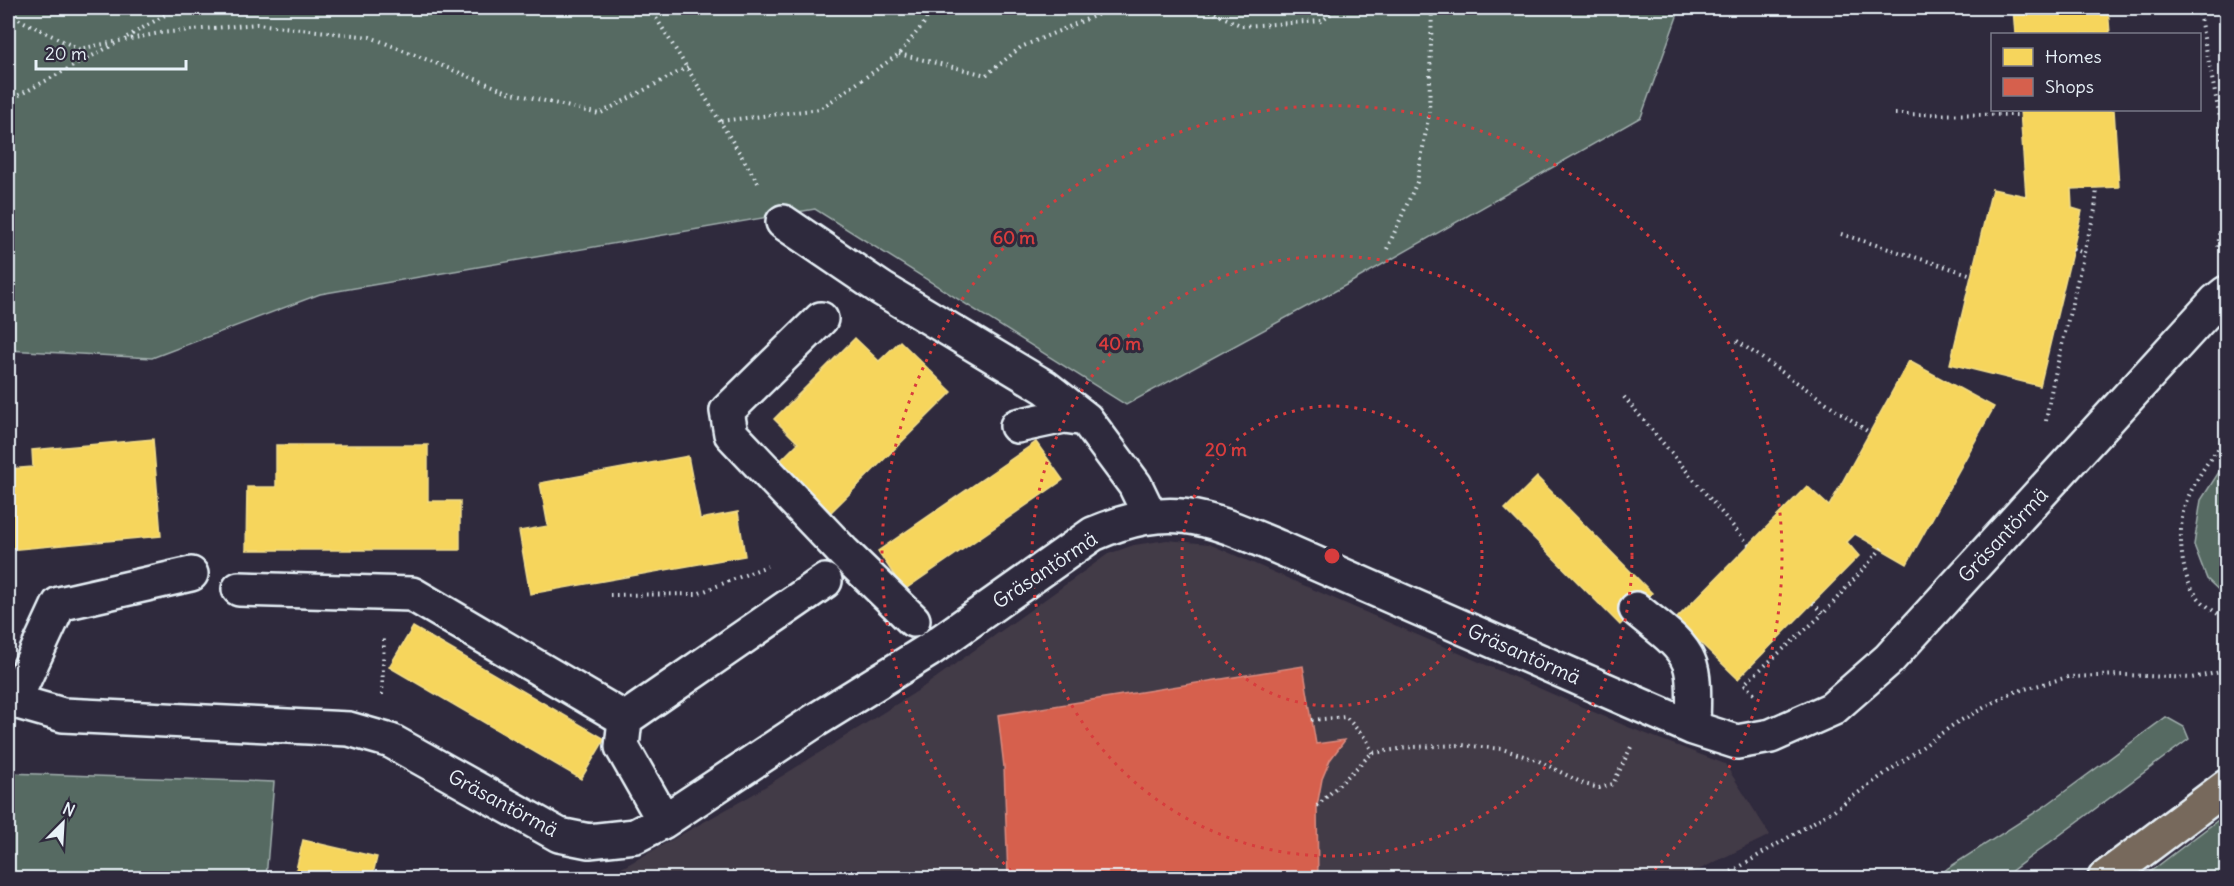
<svg xmlns="http://www.w3.org/2000/svg" width="2234" height="886" font-family="Delius,sans-serif">
  <rect width="100%" height="100%" fill="#2f2a3d"/>
  <filter id="ink" filterUnits="userSpaceOnUse"><feTurbulence type="fractalNoise" baseFrequency=".0167" numOctaves="2"/><feDisplacementMap in="SourceGraphic" scale="12" xChannelSelector="R" yChannelSelector="G"/><feConvolveMatrix kernelMatrix="1 2 1 2 8 2 1 2 1" color-interpolation-filters="sRGB"/></filter>
  <g filter="url(#ink)">
    <path fill="#433a47" d="M1167,540L1209,544L1628,727L1725,764L1770,835L1682,878H609L611,874L752,795L919,690L1108,554L1134,545Z"/>
    <path fill="#576a62" stroke="#a0aead" stroke-width="1.5" d="M8,8H1680L1641,117L1348,284L1126,405L815,209L320,294L152,358L8,350Z
      M2226,461V597L2207,579L2194,545L2201,500Z
      M2166,717L2184,727L2189,739L2002,878H1936L1948,868L2045,806Z
      M8,773L274,782L266,878H8Z
      M2226,814V878H2142Z"/>
    <path fill="#f6d55c" stroke="#f2dd8b" stroke-width="1.5" d="M2013,8H2108L2110,34H2015Z
      M2020,110H2114L2119,187L2071,189L2072,208L2082,211L2040,386L1950,364L1992,189L2026,196Z
      M855,338L879,361L900,341L952,392L825,518L774,467L798,443L774,419Z
      M1909,361L1994,407L1907,564L1855,534L1847,542L1859,556L1738,679L1676,619L1807,486L1829,506Z
      M153,439L161,536L8,550V469L33,467L32,450Z
      M1036,442L1063,480L904,590L878,551Z
      M276,445H428V501H460V550H246L247,487H276Z
      M688,456L700,519L738,512L745,556L530,594L519,531L548,526L540,483Z
      M1537,477L1652,593L1620,625L1505,509Z
      M413,627L605,739L581,779L389,667Z
      M303,840L377,857L372,878H294Z"/>
    <path fill="#d6604d" stroke="#db8c80" stroke-width="1.5" d="M1303,666L1316,744L1345,740L1330,760L1322,779L1317,806L1318,878H1008L1004,767L998,715Z"/>
    <g fill="none" stroke-linecap="round" stroke-linejoin="round">
      <defs>
        <path id="minor" d="M783,222L882,289L1045,387L1086,419L1135,485L1150,516
          M821,319L727,411L731,434L844,553L913,620
          M1017,426L1064,416L1086,419
          M239,589L412,594L625,719
          M1636,609C1653,624 1680,640 1689,662C1696,677 1693,711 1693,728
          M8,695L14,701L63,715L349,729L391,741L559,835L589,841L635,836L664,821L816,720L929,650L1093,534C1171,501 1204,516 1278,547L1693,728L1737,742L1771,736L1832,709L1889,659L2216,301L2226,293
          M14,701L59,604L191,574
          M664,821L622,747L625,719L825,581"/>
        <path id="highway" d="M2105,878L2226,787"/>
      </defs>
      <use href="#minor" stroke="#e8f1f8" stroke-width="38"/>
      <use href="#highway" stroke="#e8f1f8" stroke-width="38"/>
      <path stroke="#e8f1f8" stroke-width="4" stroke-dasharray="1.5 4.5" stroke-linecap="butt" d="M650,8L760,186
        M1204,8L1242,26L1322,21L1338,8
        M2198,8L2220,118L2224,177L2218,251
        M8,14L79,49L160,33L257,24L370,37L508,92L599,114L688,67
        M127,37L177,8
        M899,54L986,75L1021,47L1099,14L1102,8
        M8,101L118,42
        M1895,114L2021,115
        M721,121L820,109L899,54L925,22L931,8
        M1841,234L1972,275
        M1387,249L1417,182L1429,113L1432,8
        M2073,249L2084,253L2095,210L2097,188
        M1737,341L1870,433
        M1624,397L1749,545
        M2046,421L2052,387L2084,253
        M2226,440C2209,458 2196,479 2186,502C2177,523 2180,574 2194,592C2201,603 2216,613 2226,619
        M610,595L697,594L767,566
        M1813,603L1823,614L1882,548
        M1754,694L1744,684L1823,614
        M382,695L384,637
        M1312,720L1346,717L1367,740L1372,753
        M1317,806L1372,753L1413,747L1461,745L1502,749L1539,761L1584,784L1599,788L1613,784L1631,747
        M1721,878L1834,810L1956,723L2011,693L2068,677L2125,675L2191,678L2226,671"/>
      <use href="#minor" stroke="#2f2a3d" stroke-width="33"/>
      <use href="#highway" stroke="#77695c" stroke-width="33"/>
    </g>
  </g>
  <g fill="none" stroke="#d83c3d" stroke-width="3" stroke-dasharray="3 6">
    <circle cx="1332" cy="556" r="150"/>
    <circle cx="1332" cy="556" r="300"/>
    <path d="M1017 877A450 450 0 1 1 1647 877"/>
  </g>
  <g text-anchor="middle" stroke-width="6" stroke-linejoin="round" paint-order="stroke">
    <g font-size="20" fill="#e8f1f8" stroke="#2f2a3d">
      <text transform="translate(2003 535) rotate(-47)" y="7">Gräsantörmä</text>
      <text transform="translate(1045 570) rotate(-34)" y="7">Gräsantörmä</text>
      <text transform="translate(1524 654) rotate(24)" y="7">Gräsantörmä</text>
      <text transform="translate(503 803) rotate(28)" y="7">Gräsantörmä</text>
    </g>
  </g>
  <circle cx="1332" cy="556" r="9" fill="#d83c3d" stroke="#2f2a3d" stroke-width="3"/>
  <g font-size="18" text-anchor="middle" font-weight="bold" fill="#d83c3d" stroke="#2f2a3d" stroke-width="6" stroke-linejoin="round" paint-order="stroke">
    <text x="1014" y="244">60 m</text>
    <text x="1120" y="350">40 m</text>
    <text x="1226" y="456">20 m</text>
  </g>
  <rect width="2234" height="886" fill="none" stroke="#2f2a3d" stroke-width="30"/>
  <rect x="15" y="15" width="2204" height="856" fill="none" stroke="#e8f1f8" stroke-width="2" filter="url(#ink)"/>
  <rect x="1991" y="33" width="210" height="78" fill="#2f2a3d" stroke="#797a88" stroke-width="1.5"/>
  <rect x="2003" y="48" width="30" height="18" fill="#f6d55c" stroke="#797a88" stroke-width="1.5"/>
  <text x="2045" y="63" font-size="18" fill="#e8f1f8">Homes</text>
  <rect x="2003" y="78" width="30" height="18" fill="#d6604d" stroke="#797a88" stroke-width="1.5"/>
  <text x="2045" y="93" font-size="18" fill="#e8f1f8">Shops</text>
  <g transform="translate(63 823) rotate(24)" stroke="#2f2a3d" stroke-width="4.5" paint-order="stroke">
  <path d="M0-4.5L10 22L0 15L-10 22Z" fill="#e8f1f8"/>
  <text y="-9" font-size="16" font-weight="bold" text-anchor="middle" fill="#e8f1f8">N</text>
  </g>
  <path d="M36 60v9h150v-9" fill="none" stroke="#e8f1f8" stroke-width="3"/>
  <text x="45" y="60" font-size="18" fill="#e8f1f8" stroke="#2f2a3d" stroke-width="4.5" paint-order="stroke">20 m</text>
</svg>
